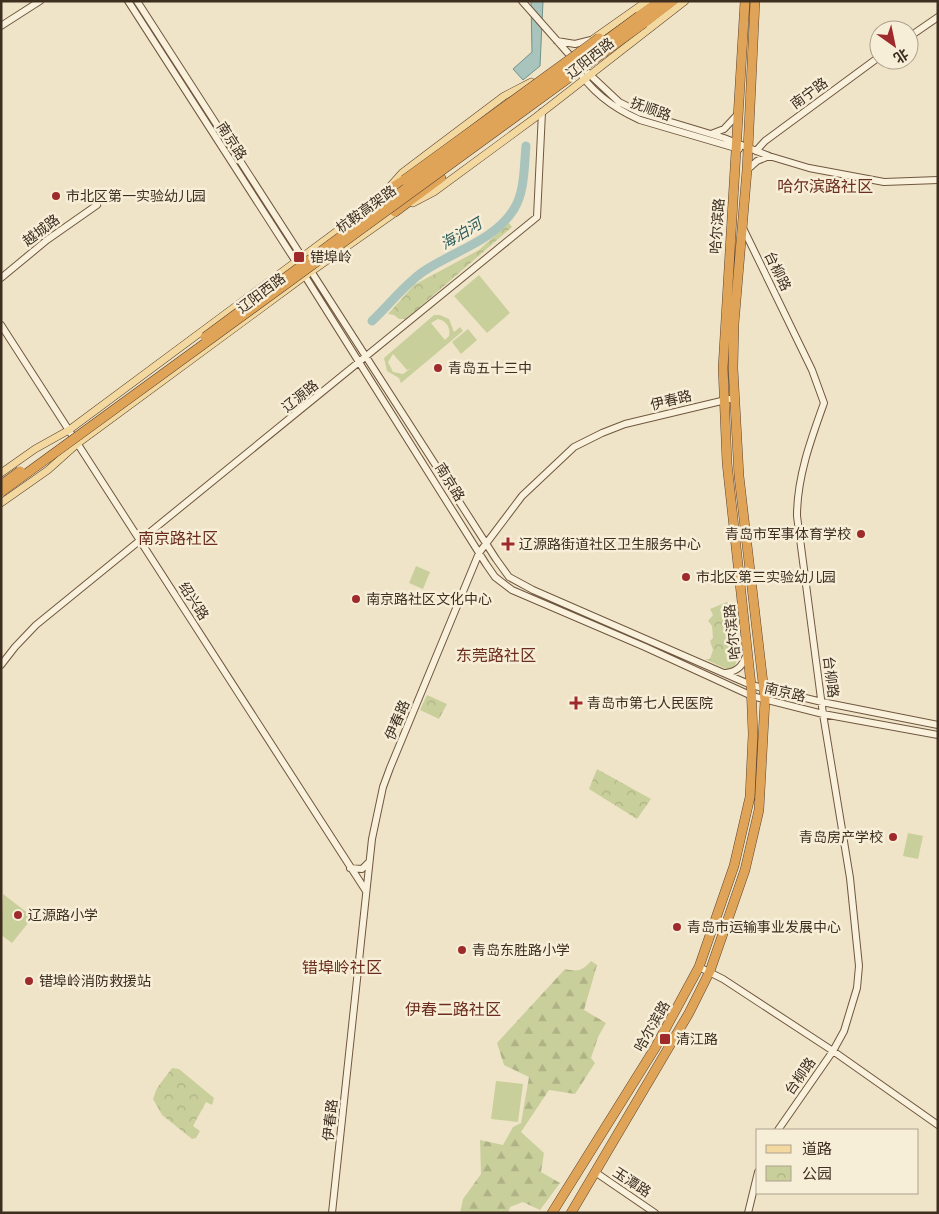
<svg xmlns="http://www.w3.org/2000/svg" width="939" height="1214" font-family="'Source Serif 4','Noto Sans SC',serif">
  <defs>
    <pattern id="forest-firs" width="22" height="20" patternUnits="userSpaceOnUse" patternTransform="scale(1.25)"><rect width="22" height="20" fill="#c9cf9b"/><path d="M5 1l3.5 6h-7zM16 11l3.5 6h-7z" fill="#aeb285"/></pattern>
    <pattern id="park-crowns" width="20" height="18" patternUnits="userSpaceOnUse" patternTransform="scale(1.25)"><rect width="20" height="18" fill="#c9cf9b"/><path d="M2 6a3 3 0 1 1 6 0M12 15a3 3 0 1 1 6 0" fill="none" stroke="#aeb285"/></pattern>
  </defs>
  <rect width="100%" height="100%" fill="#f0e4c8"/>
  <path fill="url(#forest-firs)" d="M591,961L597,965L584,1010L606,1023L598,1037L591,1058L595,1063L575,1094L549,1090L521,1132L544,1153L541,1172L560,1183L540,1210L523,1202L510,1207L508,1213H460L463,1199L481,1174L480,1140L503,1145L513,1127L521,1123L529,1077L504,1065L497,1043L565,969C578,972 582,971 591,961Z"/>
  <path fill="url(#park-crowns)" d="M509,223L512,227L406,319H399L394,315L388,314L414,285L479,250Z
    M727,602L730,604C732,617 730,628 729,641C729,652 741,653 734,668L726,669L705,659H710L713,650L710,641L713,638L712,626L708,621L713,615L710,609Z
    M427,695L447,704L439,719L420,710Z
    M597,769L651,799L637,819L589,789Z
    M172,1068L179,1069L214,1098L212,1105L206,1102L193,1126L200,1131L196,1138L192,1139L162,1115L153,1099L157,1088Z"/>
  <path fill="#c9cf9b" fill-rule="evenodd" d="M479,275L510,313L487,333L454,296Z
    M434,315H440L449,319L454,332L460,327L463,331L401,383L399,378L387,371L384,358ZM438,319C446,321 451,327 449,336L445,340L431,323ZM393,354L407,370L411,368L403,374L393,372L388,362Z
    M468,329L477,340L461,354L452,342Z
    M416,566L430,572L423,589L409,583Z
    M908,833L923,836L918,859L903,856Z
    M3,894L33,917L12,943L1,935Z
    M496,1081L523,1084L518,1122L491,1119Z"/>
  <path fill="#a9c4bc" stroke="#6f938a" d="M531,1H543L540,66L523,80L513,69L532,52Z"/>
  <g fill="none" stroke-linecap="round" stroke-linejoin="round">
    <path stroke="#a9c4bc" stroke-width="9" d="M372,321C389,305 405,284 424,271C454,251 494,241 514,209C525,192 524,165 526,146"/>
    <defs>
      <path id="secondary" d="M128,1L298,265
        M137,1L304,260
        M522,1L574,60
        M1,26L40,1
        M909,37L938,17
        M557,41L575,44L591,40
        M576,67C591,92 613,108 640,120L739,149
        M587,72L619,102L641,113L724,138L769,156L809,168L884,182L938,180
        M711,134L724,129L738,114
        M756,151L765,141L879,57
        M747,170L757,161L769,156
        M743,228L812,370L824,403C811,439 797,477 797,516L823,714L850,878L859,966L857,988L844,1031L833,1051L778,1130
        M309,268L496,559L509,577L533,590L751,685L822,702L938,725
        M303,273L486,564L495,577L512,590L645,647L752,696L823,714L938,735
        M1,278L47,240L97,205
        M1,325L366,891
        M1,665L15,647L36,625L537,217L542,112
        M726,673C739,671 743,665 747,653
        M350,868L362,869L369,862
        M699,967L723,979L833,1051L938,1125
        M595,1172L655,1213
        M332,1213L372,839L383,787L390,768L479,553L522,496L574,447L602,433L625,424L734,398
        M748,1213L758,1172"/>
      <path id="primary" d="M593,39L647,1
        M413,203L434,192L536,117L685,1
        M1,473L35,449L69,430L356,217L385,192L402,173L427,154L504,96L531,82
        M1,503L48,470L77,444L305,276L399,210"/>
      <path id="highway" d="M639,16L660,1
        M644,23L673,1
        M385,192L404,180
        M395,212L441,178
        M552,1213L655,1048L699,967L734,866L750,797L753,734L751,685L727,463L723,368L745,1
        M571,1213L689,1013L710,971L745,870L759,810L765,700L739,476L733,368L734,324L747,170L755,1"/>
    </defs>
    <use href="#secondary" stroke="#6f573f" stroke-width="8"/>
    <use href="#primary" stroke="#5b4430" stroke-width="8"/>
    <use href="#highway" stroke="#5b4430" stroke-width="10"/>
    <use href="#secondary" stroke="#faf1dc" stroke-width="6"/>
    <use href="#primary" stroke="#f3d9a0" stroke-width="7"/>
    <use href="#highway" stroke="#e0a458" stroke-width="9"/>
    <defs>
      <path id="highway-bridge" d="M404,180L599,38
        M205,337L639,16
        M1,485L20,471
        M1,492L644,23"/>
    </defs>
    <use href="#highway-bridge" stroke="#5b4430" stroke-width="10" stroke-linecap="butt"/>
    <use href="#highway-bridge" stroke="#e0a458" stroke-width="9"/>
  </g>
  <g fill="#9e2a2b" stroke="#f7eed8" stroke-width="2">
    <circle cx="56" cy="196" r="5"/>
    <rect x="293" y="251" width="12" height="12" rx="2.5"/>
    <circle cx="438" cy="368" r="5"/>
    <circle cx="861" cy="534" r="5"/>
    <path d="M505.5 536.5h5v5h5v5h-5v5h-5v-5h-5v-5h5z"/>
    <circle cx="686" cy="577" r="5"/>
    <circle cx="356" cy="599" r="5"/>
    <path d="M573.5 695.5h5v5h5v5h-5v5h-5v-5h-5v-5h5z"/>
    <circle cx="893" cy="837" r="5"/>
    <circle cx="18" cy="915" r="5"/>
    <circle cx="677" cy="927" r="5"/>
    <circle cx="462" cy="950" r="5"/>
    <circle cx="29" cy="981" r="5"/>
    <rect x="659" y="1033" width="12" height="12" rx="2.5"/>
  </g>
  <g text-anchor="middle" stroke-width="5" stroke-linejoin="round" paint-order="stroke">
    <g font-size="14" fill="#3d2e20" stroke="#f7eed8">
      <text transform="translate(590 58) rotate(-38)" y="5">辽阳西路</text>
      <text transform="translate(809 93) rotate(-36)" y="5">南宁路</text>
      <text transform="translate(651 109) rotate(20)" y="5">抚顺路</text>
      <text transform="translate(232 141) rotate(57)" y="5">南京路</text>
      <text transform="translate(366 209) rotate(-36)" y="5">杭鞍高架路</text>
      <text transform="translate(717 226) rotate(-86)" y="5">哈尔滨路</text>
      <text transform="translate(41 230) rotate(-37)" y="5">越城路</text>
      <text transform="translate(778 271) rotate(64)" y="5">台柳路</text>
      <text transform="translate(261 293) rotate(-37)" y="5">辽阳西路</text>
      <text transform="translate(300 396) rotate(-39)" y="5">辽源路</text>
      <text transform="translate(671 400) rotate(-14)" y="5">伊春路</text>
      <text transform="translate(450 482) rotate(58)" y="5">南京路</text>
      <text transform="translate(194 601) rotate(57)" y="5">绍兴路</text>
      <text transform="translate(732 632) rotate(-96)" y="5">哈尔滨路</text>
      <text transform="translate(831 677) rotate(83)" y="5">台柳路</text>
      <text transform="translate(785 692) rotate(13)" y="5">南京路</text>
      <text transform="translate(397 720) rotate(-67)" y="5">伊春路</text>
      <text transform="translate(652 1026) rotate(-60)" y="5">哈尔滨路</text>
      <text transform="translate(800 1076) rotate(-55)" y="5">台柳路</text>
      <text transform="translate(330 1120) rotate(-84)" y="5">伊春路</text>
      <text transform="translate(632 1182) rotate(33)" y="5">玉潭路</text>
    </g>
    <g font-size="14" fill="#3d2e20" stroke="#f7eed8" text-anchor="start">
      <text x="66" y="201">市北区第一实验幼儿园</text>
      <text x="310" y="262">错埠岭</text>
      <text x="448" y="373">青岛五十三中</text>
      <text x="851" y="539" text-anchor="end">青岛市军事体育学校</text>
      <text x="519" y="549">辽源路街道社区卫生服务中心</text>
      <text x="696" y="582">市北区第三实验幼儿园</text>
      <text x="366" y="604">南京路社区文化中心</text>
      <text x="587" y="708">青岛市第七人民医院</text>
      <text x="883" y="842" text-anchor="end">青岛房产学校</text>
      <text x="28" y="920">辽源路小学</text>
      <text x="687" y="932">青岛市运输事业发展中心</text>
      <text x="472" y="955">青岛东胜路小学</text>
      <text x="39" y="986">错埠岭消防救援站</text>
      <text x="676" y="1044">清江路</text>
    </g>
    <g font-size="15" font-style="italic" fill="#2f5d5a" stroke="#f7eed8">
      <text transform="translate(461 234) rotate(-31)" y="5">海泊河</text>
    </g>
    <g font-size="16" fill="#6b2e1e" stroke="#f7eed8">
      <text x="825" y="192">哈尔滨路社区</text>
      <text x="178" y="544">南京路社区</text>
      <text x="496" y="661">东莞路社区</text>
      <text x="342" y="973">错埠岭社区</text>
      <text x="453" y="1015">伊春二路社区</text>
    </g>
  </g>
  <rect width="939" height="1214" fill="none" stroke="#3d2e20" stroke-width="5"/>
  <rect x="756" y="1129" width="162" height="65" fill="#f7eed8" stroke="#ada18e"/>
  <rect x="766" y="1145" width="25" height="8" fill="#f3d9a0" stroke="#ada18e"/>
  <text x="802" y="1154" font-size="15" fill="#3d2e20">道路</text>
  <rect x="766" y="1166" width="25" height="15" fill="url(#park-crowns)" stroke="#ada18e"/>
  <text x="802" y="1179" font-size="15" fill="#3d2e20">公园</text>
  <g transform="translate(894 45) rotate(147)"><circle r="24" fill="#f7eed8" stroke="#ada18e"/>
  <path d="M0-4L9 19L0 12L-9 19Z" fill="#9e2a2b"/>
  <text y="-8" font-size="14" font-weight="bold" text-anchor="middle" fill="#3d2e20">北</text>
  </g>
</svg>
